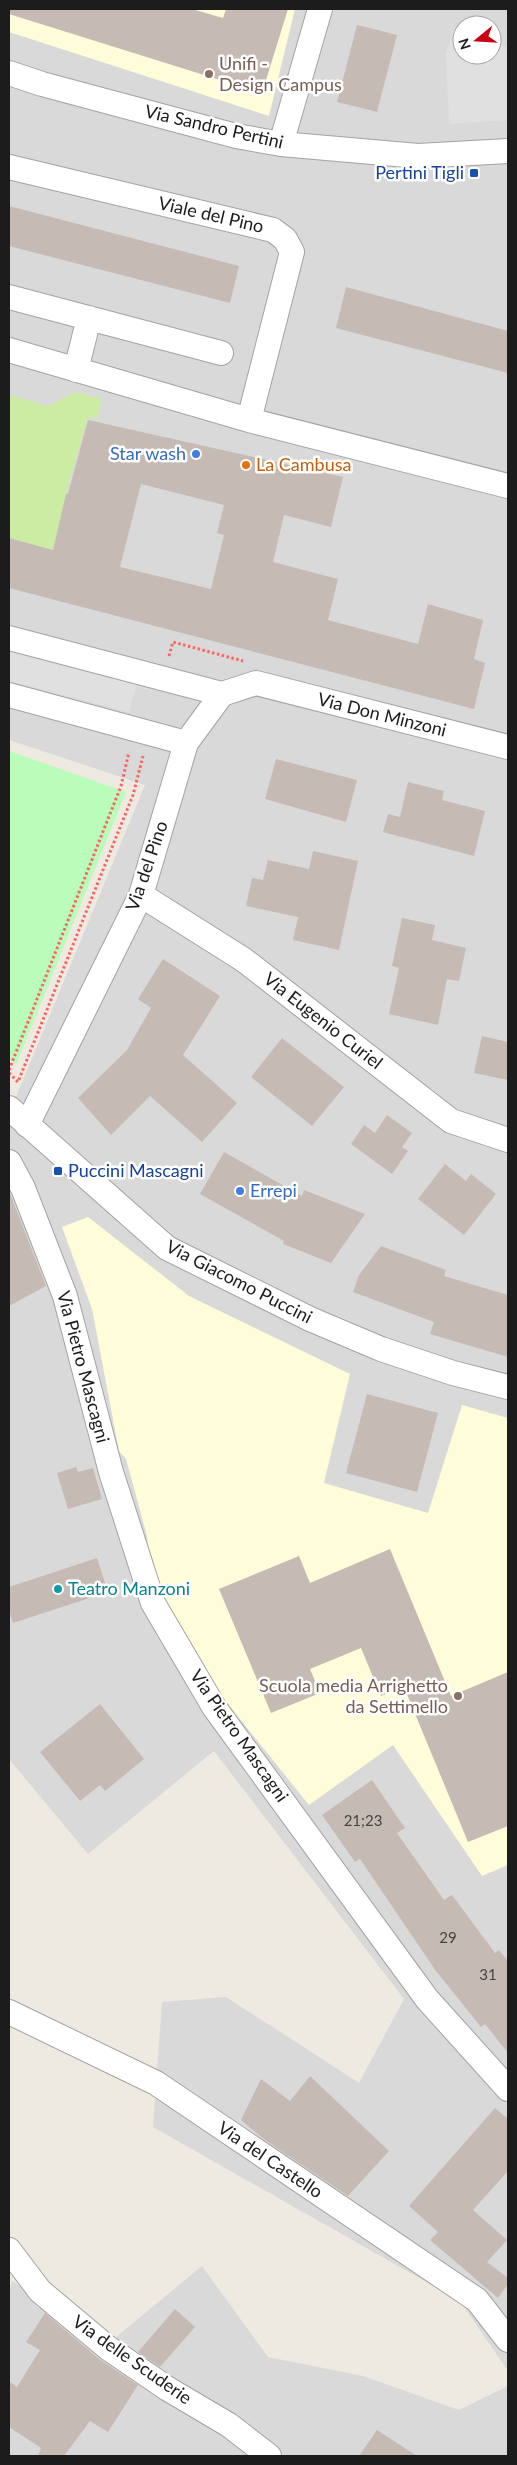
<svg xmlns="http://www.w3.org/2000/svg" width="517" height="2465" font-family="Lato,sans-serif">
  <rect width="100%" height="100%" fill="#eee9e1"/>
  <path fill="#dad9d9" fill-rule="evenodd" d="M9,9H508V2371L460,2301L153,2127L162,2002L226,1997L359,2083L404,1999L214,1751L88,1854L9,1759V1114L145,785L9,740ZM462,25H492V55H462Z
    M202,2266L268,2357L363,2376L459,2410L508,2386V2456H9V2294L12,2281L110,2342Z"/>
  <path fill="#fffcd9" d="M9,9H295L269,116L9,32Z
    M88,1217L189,1296L350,1374L324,1483L428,1513L462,1405L508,1418V1865L482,1876L393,1745L309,1805L223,1698L171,1614L149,1557L147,1536L126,1459L119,1451L92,1309L62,1227Z"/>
  <path fill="#cdeca3" d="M75,392L102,399L97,419L88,417L66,494L53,550L9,538V395L49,406Z"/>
  <path fill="#bafcba" d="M9,751L126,792L16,1065L9,1058Z"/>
  <path fill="#e0e0e0" d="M453,30L462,33V55H492V42L508,48V120L449,124L446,54Z
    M9,649L137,682L129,712L9,681Z"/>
  <path fill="#c6bab4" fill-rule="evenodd" d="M9,9H192L223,18L226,9H288L262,93L9,14Z
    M357,25L397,35L377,112L337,102Z
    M9,206L239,266L230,303L9,246Z
    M346,287L508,331V373L336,328Z
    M88,420L343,477L331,527L284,515L273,562L338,579L328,620L418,644L428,604L483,620L474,659L485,663L474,709L9,588V538L53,550L66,494H68ZM141,484L224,505L217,533L224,535L211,589L120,567Z
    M276,759L357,780L346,822L265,799Z
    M408,782L444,791L442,800L485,811L474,856L383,832L388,814L400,817Z
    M313,851L358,861L339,950L293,940L298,917L246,906L252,878L263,880L268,860L309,869Z
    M402,918L435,925L432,940L466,948L459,981L447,979L438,1025L389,1014L399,968L392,966Z
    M163,959L220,996L183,1055L237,1103L202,1142L150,1096L111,1135L78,1098L127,1050L151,1008L138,999Z
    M482,1036L508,1042V1080L474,1073Z
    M282,1038L344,1087L312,1126L251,1077Z
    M387,1115L412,1133L402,1147L408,1151L392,1174L351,1144L364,1125L375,1133Z
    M224,1152L302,1196L304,1190L365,1214L331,1263L283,1244L284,1241L200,1194Z
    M445,1164L466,1181L471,1174L496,1194L464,1235L418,1199Z
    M9,1191L46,1286L9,1306Z
    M381,1246L446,1270L444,1276L508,1295V1357L430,1334L434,1322L353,1292L359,1275Z
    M367,1394L438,1413L417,1492L346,1473Z
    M76,1467L78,1472L93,1468L102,1499L68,1509L57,1473Z
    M390,1549L451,1696L508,1672V1826L468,1842L404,1687L381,1696L361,1648L310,1669L320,1693L271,1713L219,1589L299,1556L310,1583Z
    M97,1558L108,1592L13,1623L9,1610V1587Z
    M100,1704L144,1759L105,1791L100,1785L80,1801L40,1752Z
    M372,1780L405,1828L397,1833L444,1900L452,1895L495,1953L499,1950L508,1961V2053L485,2024L481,2027L436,1971L360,1859L355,1862L322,1815Z
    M310,2076L389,2151L348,2196L265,2140L241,2120L261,2079L290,2101Z
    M495,2108L508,2119V2171L473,2210L507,2240L487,2262L508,2278V2284L498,2298L430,2240L438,2232L409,2206Z
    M175,2309L195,2327L160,2367L138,2352Z
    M45,2313L99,2359L138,2385L108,2432L90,2421L64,2456H38L41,2448L9,2427V2381L17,2387L40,2350L26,2342Z
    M377,2430L417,2456H359Z"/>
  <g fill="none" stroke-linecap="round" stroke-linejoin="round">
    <defs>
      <path id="minor" d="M9,73L42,84L236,136L281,144L418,156L508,151
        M281,144L320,9
        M9,167L273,230L285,239L292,252L249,420
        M9,297L221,353
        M9,350L249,420L508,486
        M76,370L89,318
        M9,638L222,694
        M9,695L186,743
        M141,895L244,960L451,1121L508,1140
        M9,1108L167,1248L310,1319L381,1349L453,1373L508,1387
        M27,1125L141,895L186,743L222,694L256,683L508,747
        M9,1162L23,1188L65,1296L111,1472L153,1603L214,1707L427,1999L508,2089
        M9,2012L156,2083L477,2300L508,2340
        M9,2250L40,2291L108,2348L168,2389L229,2425L269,2456"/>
    </defs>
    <use href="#minor" stroke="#a3a3a3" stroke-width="26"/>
    <path stroke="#ff6361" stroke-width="3" stroke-dasharray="2.5 2.5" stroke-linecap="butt" d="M169,656L173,642L243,661
      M9,1070L121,786L129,752
      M9,1073L18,1082L133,795L143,756"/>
    <use href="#minor" stroke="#fff" stroke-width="24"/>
  </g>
  <g fill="#8d6e63" stroke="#fff" stroke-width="2">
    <circle cx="209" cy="74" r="5"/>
    <circle cx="458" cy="1696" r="5"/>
  </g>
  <g fill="#1a4fb4" stroke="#fff" stroke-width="2">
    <rect x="469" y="168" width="10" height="10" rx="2.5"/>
    <rect x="53" y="1166" width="10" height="10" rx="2.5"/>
  </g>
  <g fill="#3f7fe0" stroke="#fff" stroke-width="2">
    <circle cx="196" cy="454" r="5"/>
    <circle cx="240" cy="1191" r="5"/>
  </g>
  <circle fill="#e8710a" stroke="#fff" stroke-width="2" cx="246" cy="465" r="5"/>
  <circle fill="#0f9aa8" stroke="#fff" stroke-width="2" cx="58" cy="1589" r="5"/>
  <g text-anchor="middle" stroke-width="5" stroke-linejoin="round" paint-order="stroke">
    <g font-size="15" fill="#464442">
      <text x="363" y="1826">21;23</text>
      <text x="448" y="1943">29</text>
      <text x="488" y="1980">31</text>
    </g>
    <g font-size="18" fill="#785e54" stroke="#fff" text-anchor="start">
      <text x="219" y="70">Unifi -<tspan x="219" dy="21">Design Campus</tspan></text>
      <text x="448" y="1692" text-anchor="end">Scuola media Arrighetto<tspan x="448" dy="21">da Settimello</tspan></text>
    </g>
    <g font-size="18" fill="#1c1c1c" stroke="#fff">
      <text transform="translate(214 127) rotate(13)" y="6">Via Sandro Pertini</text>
      <text transform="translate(211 215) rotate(13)" y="6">Viale del Pino</text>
      <text transform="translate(382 715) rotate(14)" y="6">Via Don Minzoni</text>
      <text transform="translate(147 866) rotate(-71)" y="6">Via del Pino</text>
      <text transform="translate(323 1021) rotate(38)" y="6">Via Eugenio Curiel</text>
      <text transform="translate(239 1282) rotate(27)" y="6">Via Giacomo Puccini</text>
      <text transform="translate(83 1367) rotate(75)" y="6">Via Pietro Mascagni</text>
      <text transform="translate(239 1736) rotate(55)" y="6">Via Pietro Mascagni</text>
      <text transform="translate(270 2160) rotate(34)" y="6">Via del Castello</text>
      <text transform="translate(132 2360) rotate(35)" y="6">Via delle Scuderie</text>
    </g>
    <g font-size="18" fill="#164399" stroke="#fff" text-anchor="end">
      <text x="464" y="179">Pertini Tigli</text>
      <text x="68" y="1177" text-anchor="start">Puccini Mascagni</text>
    </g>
    <g font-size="18" fill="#366cbe" stroke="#fff" text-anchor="end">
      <text x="186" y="460">Star wash</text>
      <text x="250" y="1197" text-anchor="start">Errepi</text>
    </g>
    <g font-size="18" fill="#c56008" stroke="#fff" text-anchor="start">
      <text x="256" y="471">La Cambusa</text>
    </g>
    <g font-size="18" fill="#0d838f" stroke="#fff" text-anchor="start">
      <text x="68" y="1595">Teatro Manzoni</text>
    </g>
  </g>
  <rect width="517" height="2465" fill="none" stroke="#1c1c1c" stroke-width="20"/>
  <g transform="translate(477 40) rotate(252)"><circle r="24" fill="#ffffff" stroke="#a4a4a4"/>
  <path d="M0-4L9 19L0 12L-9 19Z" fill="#c80012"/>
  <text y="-8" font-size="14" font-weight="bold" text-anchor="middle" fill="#1c1c1c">N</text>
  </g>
</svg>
